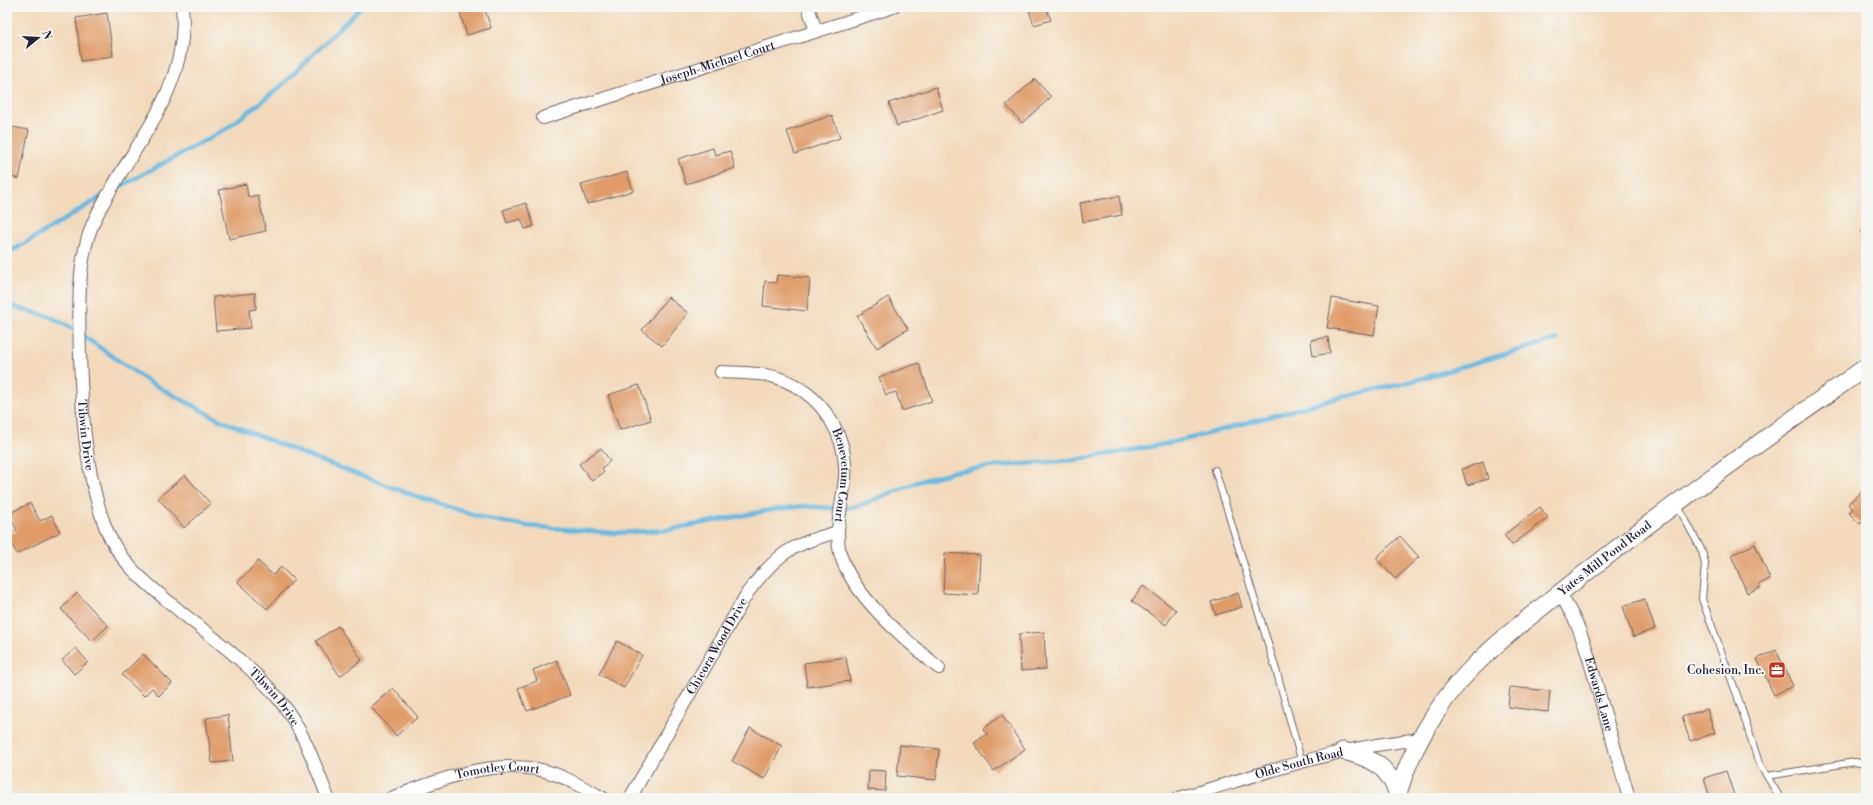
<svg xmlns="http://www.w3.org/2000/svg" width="1873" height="805" font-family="'Libre Bodoni',serif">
  <rect width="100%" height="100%" fill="#f6f6f2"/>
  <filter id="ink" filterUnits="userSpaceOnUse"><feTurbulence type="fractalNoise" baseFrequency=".025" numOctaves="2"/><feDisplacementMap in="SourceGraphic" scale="8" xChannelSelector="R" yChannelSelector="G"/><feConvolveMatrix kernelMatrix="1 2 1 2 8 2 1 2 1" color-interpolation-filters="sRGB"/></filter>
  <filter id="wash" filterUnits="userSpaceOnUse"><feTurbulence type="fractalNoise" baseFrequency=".012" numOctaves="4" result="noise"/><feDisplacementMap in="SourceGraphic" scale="16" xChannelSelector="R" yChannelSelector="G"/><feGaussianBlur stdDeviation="0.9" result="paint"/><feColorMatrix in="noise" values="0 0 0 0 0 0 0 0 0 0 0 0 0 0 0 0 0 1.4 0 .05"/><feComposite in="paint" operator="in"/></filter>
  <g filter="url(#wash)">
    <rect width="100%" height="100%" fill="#f2daba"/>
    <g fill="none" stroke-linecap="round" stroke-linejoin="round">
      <path stroke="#67b9e2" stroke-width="4.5" d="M116,189L226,129L278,89L361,7
        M7,253L26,243L104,195
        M7,305L51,317L75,330L149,382L220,420L316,459L421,498L487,519L527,526L615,533L667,530L771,510L804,506L843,509L861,505L920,481L952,472L997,466L1075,460L1155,446L1192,438L1337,398L1402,384L1557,339"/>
    </g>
    <g id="blocks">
      <path fill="#e09b67" d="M458,7H484L491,28L467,35Z
        M1028,7H1046L1051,20L1034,25Z
        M107,13L113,56L81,61L76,18Z
        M1035,79L1051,97L1022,123L1006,105Z
        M936,87L943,110L897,126L889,103Z
        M832,115L840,138L795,154L787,131Z
        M7,126L29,130L19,179L7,176Z
        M713,148L715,155L730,151L735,168L686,184L678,159Z
        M627,172L633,191L587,204L581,185Z
        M246,184L248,197L258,195L266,231L229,239L219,190Z
        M1119,196L1122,215L1083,222L1080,203Z
        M526,203L534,226L525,229L521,219L507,223L503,210Z
        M1866,230V243L1861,232Z
        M777,275L810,278L807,311L763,306L765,281L776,283Z
        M255,293L256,309L249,310L251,328L216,331L213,297Z
        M668,297L688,313L662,346L642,330Z
        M888,297L908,329L877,348L857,316Z
        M1332,298L1379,306L1374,335L1327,328Z
        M1328,337L1330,353L1313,356L1311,340Z
        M919,363L932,401L902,411L896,392L886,395L879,377Z
        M639,385L651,420L620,430L608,395Z
        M601,448L610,461L602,468L604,472L592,481L579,464Z
        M1483,462L1488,479L1467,485L1462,469Z
        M185,475L211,504L184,528L158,498Z
        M1865,488L1866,519L1860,524L1849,513L1853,509L1848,504Z
        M30,503L40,521L52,515L60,532L17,554L7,536L17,530L8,514Z
        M1540,507L1548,518L1512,545L1504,535Z
        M1400,536L1419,557L1395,579L1376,558Z
        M1755,544L1770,579L1759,584L1760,588L1747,593L1731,555Z
        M945,553L980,555L978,595L943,593Z
        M258,561L273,575L281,567L294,580L267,609L238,582Z
        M1143,586L1176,610L1166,625L1132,601Z
        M77,593L108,626L92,641L61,609Z
        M1238,593L1242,607L1216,615L1211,602Z
        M1645,599L1655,629L1633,637L1623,606Z
        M338,626L362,660L340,676L316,641Z
        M1044,632L1046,669L1021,671L1019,634Z
        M617,641L642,655L624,688L599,674Z
        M76,648L88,662L74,674L62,660Z
        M1776,650L1793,686L1774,695L1757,659Z
        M143,654L172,683L159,696L152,688L144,696L122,675Z
        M846,657L850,681L807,687L804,663Z
        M557,660L570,695L527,711L518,688L537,681L533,670Z
        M1510,687L1550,691L1548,712L1508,707Z
        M393,688L418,717L396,736L371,707Z
        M1707,709L1715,733L1690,741L1682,717Z
        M228,715L233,761L212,763L206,718Z
        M1002,715L1025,749L994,771L974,743L987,734L983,729Z
        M750,728L782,746L764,779L732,761Z
        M900,745L939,749L936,780L897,776Z
        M869,770L886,771L885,791L868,790Z
        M1726,771L1735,798H1710L1704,778Z"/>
    </g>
  </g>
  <g filter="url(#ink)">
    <use href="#blocks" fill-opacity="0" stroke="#6b6267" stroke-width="1"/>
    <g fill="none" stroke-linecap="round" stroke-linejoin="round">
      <defs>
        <path id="lane" d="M1215,470L1277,673L1302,763
          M1677,504L1702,551L1705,564L1702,599L1737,695L1759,763L1780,798
          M1767,776L1855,762L1866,764"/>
        <g id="street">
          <path id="s1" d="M182,7C191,92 127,150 94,221C76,261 79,314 80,356C82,413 85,472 105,526C119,565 152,587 182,613C213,637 245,662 271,690C300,721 313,759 328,798"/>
          <path d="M808,7L816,31"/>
          <path id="s2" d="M543,118L893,7"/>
          <path id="s3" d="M721,372C742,373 766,372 786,381C824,398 848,437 845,478C843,502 834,529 840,553C852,596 907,641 939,668"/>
          <path id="s4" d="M1560,593L1576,622L1586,648L1629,798"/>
          <path id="s5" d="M391,798C437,781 485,760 536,769C560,773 582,787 603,798"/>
          <path id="s6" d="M630,798L748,592C777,554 791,544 838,532"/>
          <path id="s7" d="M1179,798C1259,775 1339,746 1422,739"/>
        </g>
        <g id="secondary">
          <path d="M1343,751C1372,758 1387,765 1398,794"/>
          <path id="s8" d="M1397,798C1407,756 1438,703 1468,672C1505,634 1547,603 1588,571C1678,500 1772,434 1866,367"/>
        </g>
      </defs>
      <use href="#lane" stroke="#6b6267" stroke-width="8"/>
      <use href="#street" stroke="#6b6267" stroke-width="14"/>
      <use href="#secondary" stroke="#6b6267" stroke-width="19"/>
      <use href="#lane" stroke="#fff" stroke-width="6"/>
      <use href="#street" stroke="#fff" stroke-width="12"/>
      <use href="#secondary" stroke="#fff" stroke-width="17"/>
    </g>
  </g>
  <defs>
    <symbol id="office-square" viewBox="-11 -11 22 22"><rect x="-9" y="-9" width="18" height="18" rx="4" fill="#c8321e" stroke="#f6f6f2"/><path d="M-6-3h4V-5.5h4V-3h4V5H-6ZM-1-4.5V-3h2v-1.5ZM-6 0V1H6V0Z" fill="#fff"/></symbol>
  </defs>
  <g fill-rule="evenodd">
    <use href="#office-square" x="1767" y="660" width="20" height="20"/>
  </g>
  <g text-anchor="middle" stroke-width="4" stroke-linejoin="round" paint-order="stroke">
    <g font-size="12" fill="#22223b" stroke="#f6f6f2">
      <text dy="4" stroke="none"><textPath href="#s2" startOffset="183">Joseph-Michael Court</textPath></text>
      <text dy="4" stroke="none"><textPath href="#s1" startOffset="452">Tibwin Drive</textPath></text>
      <text dy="4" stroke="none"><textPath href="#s3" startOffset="184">Benevetum Court</textPath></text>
      <text dy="4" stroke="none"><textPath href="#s8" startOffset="324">Yates Mill Pond Road</textPath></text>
      <text dy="4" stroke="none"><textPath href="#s6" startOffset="175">Chicora Wood Drive</textPath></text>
      <text dy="4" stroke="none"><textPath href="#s4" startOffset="109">Edwards Lane</textPath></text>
      <text dy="4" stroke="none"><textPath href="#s1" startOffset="788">Tibwin Drive</textPath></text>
      <text dy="4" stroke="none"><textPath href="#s7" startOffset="125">Olde South Road</textPath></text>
      <text dy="4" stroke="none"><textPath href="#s5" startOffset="111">Tomotley Court</textPath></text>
    </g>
    <g font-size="12" fill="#22223b" stroke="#f6f6f2" text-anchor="end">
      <text x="1764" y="674">Cohesion, Inc.</text>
    </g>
  </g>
  <rect width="1873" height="805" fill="none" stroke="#f6f6f2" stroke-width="24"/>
  <g transform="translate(38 38) rotate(72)" stroke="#f6f6f2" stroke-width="3" paint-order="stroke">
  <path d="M0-3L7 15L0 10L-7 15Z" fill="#22223b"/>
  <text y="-6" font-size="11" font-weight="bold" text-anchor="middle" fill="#22223b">N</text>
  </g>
</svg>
